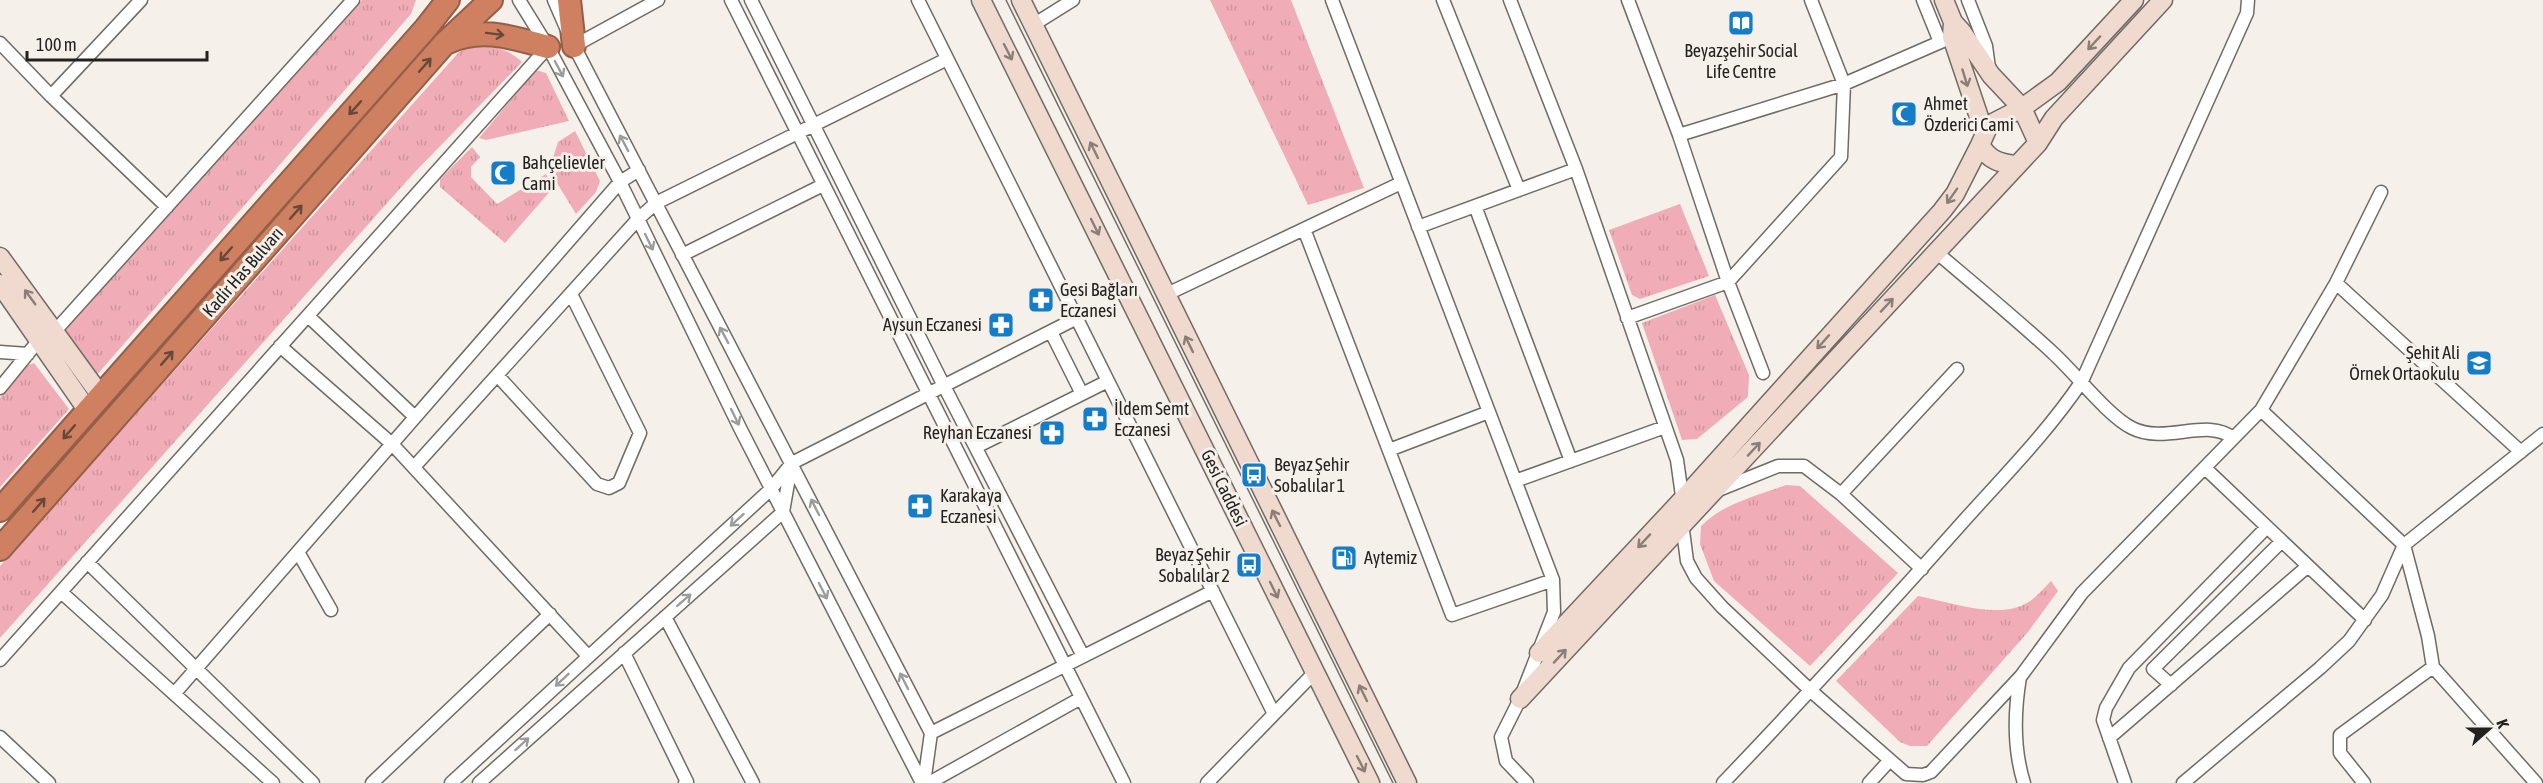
<svg xmlns="http://www.w3.org/2000/svg" width="2543" height="783" font-family="'Asap Condensed',sans-serif">
  <defs>
    <pattern id="grass-tufts" width="24" height="20" patternUnits="userSpaceOnUse" patternTransform="scale(1.5)"><rect width="24" height="20" fill="#f1adb7"/><path d="M3 7l-1-3M5 7V3M7 7l1-3M15 17l-1-3M17 17v-4M19 17l1-3" fill="none" stroke="#ce959d"/></pattern>
  </defs>
  <rect width="100%" height="100%" fill="#f5f0ea"/>
  <path fill="url(#grass-tufts)" d="M362,0H416L411,14L95,377L61,330Z
    M1210,0H1291L1364,188L1308,205Z
    M473,45C493,46 507,48 522,62L413,174L0,638V566L459,52Z
    M536,70L546,73L569,121L486,140L479,138Z
    M575,131L600,181L596,192L576,214L549,170L558,142Z
    M472,147L480,157L471,167V177L497,204L546,174L553,188L505,243L440,187V179Z
    M1680,204L1709,276L1640,299L1632,295L1609,230Z
    M1715,295L1749,375L1748,397L1697,439L1682,440L1642,323Z
    M34,363L69,409L0,487V398L26,366Z
    M1786,485L1800,486L1898,573L1810,666L1714,581L1700,544L1701,526C1724,503 1756,496 1786,485Z
    M2051,581L2058,591L2028,632L1927,746H1910L1900,742L1836,681L1918,596C1950,602 1998,620 2027,603C2036,598 2044,588 2051,581Z"/>
  <g fill="none" stroke-linecap="round" stroke-linejoin="round">
    <defs>
      <path id="street" d="M519,0L548,47L620,182L740,428L922,783
        M554,0L574,46L931,733L924,783
        M731,0L1124,783
        M751,0L944,386L1083,656
        M918,0L1274,714
        M1332,0L1553,580L1554,612L1520,699L1501,737L1506,761L1527,783
        M1443,0L1519,190
        M1510,0L1576,169L1677,460L1683,503
        M1628,0L1679,135L1728,282L1763,373
        M1923,0L1940,42
        M1968,0L1986,46L1989,68
        M1033,25L1073,0
        M0,43L51,96L141,0
        M574,46L658,0
        M51,96L167,207
        M1679,135L1844,84L1952,37
        M1475,206L1571,461
        M1418,227L1576,169
        M1304,229L1452,615L1553,580
        M1936,252C1975,285 2015,318 2053,353C2075,373 2108,416 2132,428C2165,445 2207,417 2233,438
        M682,255L823,185
        M2336,283L2521,452
        M1165,295L1401,183
        M308,316L415,417
        M1627,318L1728,282L1841,157L1844,84L1811,0
        M55,331L353,0
        M1051,332L1082,394
        M280,346L392,444L588,656
        M0,352L28,354
        M497,375L597,484L609,488L619,483L640,433L571,294
        M0,388L39,340
        M2261,410L2404,545L2428,636L2433,667L2536,783
        M976,447L1108,381
        M1389,450L1489,412
        M414,467L638,219L656,203L947,59
        M2205,468L2365,620
        M1515,481L1665,427
        M1716,491L1778,466H1804L1841,494L1922,569
        M1841,494L1957,369
        M1682,523L1687,561L1696,578L1722,607L1811,691L1906,774L1923,775L1931,772L2021,676L2082,593L2261,410L2336,283L2381,192
        M298,552L331,610
        M87,562L313,783
        M61,592L273,783
        M665,617L753,783
        M624,653L687,782L685,783
        M0,660L548,47
        M2020,677C2014,713 2013,748 2024,783
        M2171,685L2153,669L2282,541
        M174,694L620,182L639,170
        M931,733L1213,591
        M0,737L49,783
        M2109,738L2308,566
        M372,783L550,614
        M451,783L771,489L792,463L1077,318
        M479,783L783,512L791,466
        M929,783L1081,698
        M1207,783L1315,672
        M1723,783C1804,698 1883,612 1961,524C2002,478 2047,433 2082,381L2247,13L2248,0
        M1869,783L1890,760
        M2125,783L2103,720L2106,708L2129,668L2267,527
        M2183,783L2320,668L2349,641L2382,595L2404,545L2543,434
        M2364,783L2340,753V735L2433,667"/>
      <path id="secondary" d="M981,0L1370,783
        M1021,0L1407,783
        M1944,0L1953,22L1952,37L1984,132
        M1953,22L1962,32L1991,75L2022,108L2058,82L2134,0
        M2015,165C1999,163 1989,160 1980,145L1989,125L2022,108L2038,143
        M0,257L101,396
        M0,284L88,411
        M1539,653L1684,498L1942,211L1955,194L1980,145
        M1520,699L2038,143L2054,118L2163,0"/>
      <path id="highway" d="M569,0L574,46
        M448,42C481,26 514,38 548,47
        M0,510L426,28L448,0
        M0,549L444,44L491,0"/>
    </defs>
    <use href="#street" stroke="#6f6b65" stroke-width="15"/>
    <use href="#secondary" stroke="#6f6b65" stroke-width="21"/>
    <use href="#highway" stroke="#925f4a" stroke-width="26"/>
    <use href="#street" stroke="#fff" stroke-width="12"/>
    <use href="#secondary" stroke="#f0d9cf" stroke-width="18"/>
    <use href="#highway" stroke="#ce8060" stroke-width="22"/>
    <path stroke="#73706c" stroke-width="1.5" d="M1006,0L1393,783"/>
  </g>
  <defs><path id="oneway-shaft" d="M-6 0H5M1.5-3L5.5 0L1.5 3" fill="none" stroke-width="1.6" stroke-linecap="round" stroke-linejoin="round" transform="scale(1.5)"/></defs>
  <g stroke="#68483a">
    <use href="#oneway-shaft" transform="translate(495 34) rotate(7)"/>
    <use href="#oneway-shaft" transform="translate(425 65) rotate(-49)"/>
    <use href="#oneway-shaft" transform="translate(355 108) rotate(132)"/>
    <use href="#oneway-shaft" transform="translate(296 212) rotate(-49)"/>
    <use href="#oneway-shaft" transform="translate(226 254) rotate(131)"/>
    <use href="#oneway-shaft" transform="translate(167 358) rotate(-49)"/>
    <use href="#oneway-shaft" transform="translate(69 432) rotate(131)"/>
    <use href="#oneway-shaft" transform="translate(39 505) rotate(-49)"/>
  </g>
  <g stroke="#8a7e78">
    <use href="#oneway-shaft" transform="translate(2094 43) rotate(133)"/>
    <use href="#oneway-shaft" transform="translate(1008 52) rotate(63)"/>
    <use href="#oneway-shaft" transform="translate(1965 78) rotate(73)"/>
    <use href="#oneway-shaft" transform="translate(1094 150) rotate(-116)"/>
    <use href="#oneway-shaft" transform="translate(1952 196) rotate(125)"/>
    <use href="#oneway-shaft" transform="translate(1095 227) rotate(64)"/>
    <use href="#oneway-shaft" transform="translate(30 297) rotate(-126)"/>
    <use href="#oneway-shaft" transform="translate(1887 305) rotate(-47)"/>
    <use href="#oneway-shaft" transform="translate(1823 342) rotate(132)"/>
    <use href="#oneway-shaft" transform="translate(1189 344) rotate(-116)"/>
    <use href="#oneway-shaft" transform="translate(1754 449) rotate(-47)"/>
    <use href="#oneway-shaft" transform="translate(1276 518) rotate(-117)"/>
    <use href="#oneway-shaft" transform="translate(1644 541) rotate(133)"/>
    <use href="#oneway-shaft" transform="translate(1274 590) rotate(64)"/>
    <use href="#oneway-shaft" transform="translate(1560 656) rotate(-47)"/>
    <use href="#oneway-shaft" transform="translate(1363 693) rotate(-116)"/>
    <use href="#oneway-shaft" transform="translate(1361 764) rotate(63)"/>
  </g>
  <g stroke="#9c9c9b">
    <use href="#oneway-shaft" transform="translate(559 69) rotate(62)"/>
    <use href="#oneway-shaft" transform="translate(624 143) rotate(-118)"/>
    <use href="#oneway-shaft" transform="translate(649 242) rotate(64)"/>
    <use href="#oneway-shaft" transform="translate(724 335) rotate(-118)"/>
    <use href="#oneway-shaft" transform="translate(735 417) rotate(64)"/>
    <use href="#oneway-shaft" transform="translate(815 507) rotate(-117)"/>
    <use href="#oneway-shaft" transform="translate(737 520) rotate(138)"/>
    <use href="#oneway-shaft" transform="translate(823 591) rotate(63)"/>
    <use href="#oneway-shaft" transform="translate(684 600) rotate(-41)"/>
    <use href="#oneway-shaft" transform="translate(562 680) rotate(137)"/>
    <use href="#oneway-shaft" transform="translate(904 681) rotate(-117)"/>
    <use href="#oneway-shaft" transform="translate(522 744) rotate(-42)"/>
  </g>
  <defs>
    <symbol id="library-square" viewBox="-11 -11 22 22"><rect x="-9" y="-9" width="18" height="18" rx="4" fill="#157dc8" stroke="#f5f0ea"/><path d="M-6-4Q-3-5.5-.7-3.5V5Q-3 3-6 4ZM6-4Q3-5.5 .7-3.5V5Q3 3 6 4Z" fill="#fff"/></symbol>
    <symbol id="mosque-square" viewBox="-11 -11 22 22"><rect x="-9" y="-9" width="18" height="18" rx="4" fill="#157dc8" stroke="#f5f0ea"/><path d="M3.5-4.9A6 6 0 1 0 3.5 4.9A5 5 0 1 1 3.5-4.9Z" fill="#fff"/></symbol>
    <symbol id="pharmacy-square" viewBox="-11 -11 22 22"><rect x="-9" y="-9" width="18" height="18" rx="4" fill="#157dc8" stroke="#f5f0ea"/><path d="M-2-6h4v4h4v4h-4v4h-4v-4h-4v-4h4Z" fill="#fff"/></symbol>
    <symbol id="school-square" viewBox="-11 -11 22 22"><rect x="-9" y="-9" width="18" height="18" rx="4" fill="#157dc8" stroke="#f5f0ea"/><path d="M0-5L7-2L0 1L-7-2ZM-4 1L0 2.5L4 1V4Q0 6-4 4Z" fill="#fff"/></symbol>
    <symbol id="bus-square" viewBox="-11 -11 22 22"><rect x="-9" y="-9" width="18" height="18" rx="4" fill="#157dc8" stroke="#f5f0ea"/><path d="M-5-6H5V4H4V6H2V4H-2V6H-4V4H-5ZM-3.5-4V0h7V-4ZM-3.5 1.2v1.5H-2V1.2ZM2 1.2v1.5H3.5V1.2Z" fill="#fff"/></symbol>
    <symbol id="fuel-square" viewBox="-11 -11 22 22"><rect x="-9" y="-9" width="18" height="18" rx="4" fill="#157dc8" stroke="#f5f0ea"/><path d="M-5.5-6h7V0h2V4h1.3V-2.5L3-4.5l.8-.8L6-3V5H2.5V1h-1V6h-7ZM-4.2-4.7v3.2H.2V-4.7Z" fill="#fff"/></symbol>
  </defs>
  <g fill-rule="evenodd">
    <use href="#library-square" x="1726" y="8" width="30" height="30"/>
    <use href="#mosque-square" x="1889" y="99" width="30" height="30"/>
    <use href="#mosque-square" x="488" y="158" width="30" height="30"/>
    <use href="#pharmacy-square" x="1026" y="285" width="30" height="30"/>
    <use href="#pharmacy-square" x="986" y="310" width="30" height="30"/>
    <use href="#school-square" x="2464" y="348" width="30" height="30"/>
    <use href="#pharmacy-square" x="1080" y="404" width="30" height="30"/>
    <use href="#pharmacy-square" x="1037" y="418" width="30" height="30"/>
    <use href="#bus-square" x="1239" y="460" width="30" height="30"/>
    <use href="#pharmacy-square" x="905" y="491" width="30" height="30"/>
    <use href="#fuel-square" x="1329" y="543" width="30" height="30"/>
    <use href="#bus-square" x="1234" y="550" width="30" height="30"/>
  </g>
  <g text-anchor="middle" stroke-width="6" stroke-linejoin="round" paint-order="stroke">
    <g font-size="18" fill="#242220" stroke="#f5f0ea" text-anchor="start">
      <text x="1741" y="57" text-anchor="middle">Beyazşehir Social<tspan x="1741" dy="21">Life Centre</tspan></text>
      <text x="1924" y="110">Ahmet<tspan x="1924" dy="21">Özderici Cami</tspan></text>
      <text x="522" y="169">Bahçelievler<tspan x="522" dy="21">Cami</tspan></text>
      <text x="1060" y="296">Gesi Bağları<tspan x="1060" dy="21">Eczanesi</tspan></text>
      <text x="982" y="331" text-anchor="end">Aysun Eczanesi</text>
      <text x="2460" y="359" text-anchor="end">Şehit Ali<tspan x="2460" dy="21">Örnek Ortaokulu</tspan></text>
      <text x="1114" y="415">İldem Semt<tspan x="1114" dy="21">Eczanesi</tspan></text>
      <text x="1032" y="439" text-anchor="end">Reyhan Eczanesi</text>
      <text x="1274" y="471">Beyaz Şehir<tspan x="1274" dy="21">Sobalılar 1</tspan></text>
      <text x="940" y="502">Karakaya<tspan x="940" dy="21">Eczanesi</tspan></text>
      <text x="1230" y="561" text-anchor="end">Beyaz Şehir<tspan x="1230" dy="21">Sobalılar 2</tspan></text>
      <text x="1364" y="564">Aytemiz</text>
    </g>
    <g font-size="18" fill="#242220" stroke="#f5f0ea">
      <text transform="translate(243 272) rotate(-49)" y="6">Kadir Has Bulvarı</text>
      <text transform="translate(1224 488) rotate(64)" y="6">Gesi Caddesi</text>
    </g>
  </g>
  <g transform="translate(2489 729) rotate(69)" stroke="#f5f0ea" stroke-width="4.5" paint-order="stroke">
  <path d="M0-4.5L10 22L0 15L-10 22Z" fill="#242220"/>
  <text y="-9" font-size="16" font-weight="bold" text-anchor="middle" fill="#242220">K</text>
  </g>
  <path d="M27 51v9h180v-9" fill="none" stroke="#242220" stroke-width="3"/>
  <text x="36" y="51" font-size="18" fill="#242220" stroke="#f5f0ea" stroke-width="4.5" paint-order="stroke">100 m</text>
</svg>
